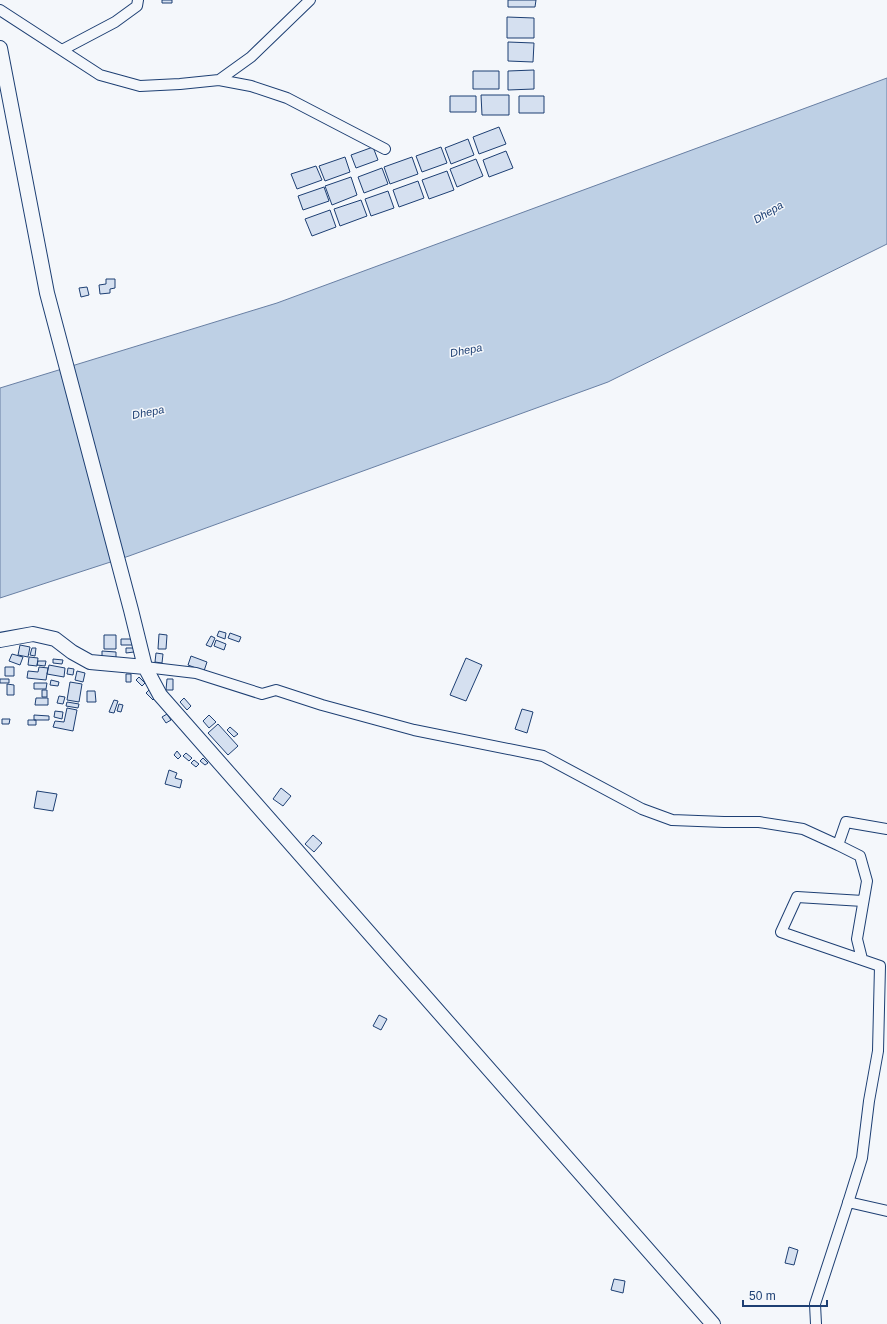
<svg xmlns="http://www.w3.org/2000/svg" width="887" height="1324" font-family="Helvetica,sans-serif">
  <rect width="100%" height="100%" fill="#f4f7fb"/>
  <path fill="#bed0e5" stroke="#687fa3" d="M887,78V244L608,382L129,556L0,598V388L277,303Z"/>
  <path fill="#d5e0f0" stroke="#1d3f73" d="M162,0H172V3H162Z
    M508,0H536L535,7H508Z
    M507,17L534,18V38H507Z
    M508,42L534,43L533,62L508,61Z
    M534,70V89L508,90V71Z
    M473,71H499V89H473Z
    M481,95H509V115H482Z
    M450,96H476V112H450Z
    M519,96H544V113H519Z
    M499,127L506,144L479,154L473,137Z
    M468,139L474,155L451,164L445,148Z
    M373,147L378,160L356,168L351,155Z
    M441,147L447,163L422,172L416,156Z
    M506,151L513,168L489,177L483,160Z
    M345,157L350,172L325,181L319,166Z
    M412,157L418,174L390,184L384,167Z
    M476,159L483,176L457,187L450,169Z
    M316,166L322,180L297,189L291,174Z
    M382,168L388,184L364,193L358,177Z
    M447,171L454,190L429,199L422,180Z
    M351,177L357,195L332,205L325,186Z
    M418,181L424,198L399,207L393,190Z
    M324,187L329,201L303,210L298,196Z
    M388,191L394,208L371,216L365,199Z
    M361,200L367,216L340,226L334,209Z
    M330,210L336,227L312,236L305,219Z
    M106,279H115V288L110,289V293L100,294L99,285L106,284Z
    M87,287L89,295L81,297L79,288Z
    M219,631L226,633L225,639L217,636Z
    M230,633L241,637L239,642L228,638Z
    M159,634L167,635L166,649H158Z
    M104,635H116V649H104Z
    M211,636L215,638L211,647L206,645Z
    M121,639H134V645H121Z
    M216,640L226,644L224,650L214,646Z
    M20,645L30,647L28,657L18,655Z
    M32,648H36L35,656L30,655Z
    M126,648H134V652L126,653Z
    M102,651L116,652V661L102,660Z
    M156,653L163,654L162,663L155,662Z
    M12,654L23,657L20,665L9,661Z
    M191,656L207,662L204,671L188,665Z
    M29,657L38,658L37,666L28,665Z
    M466,658L482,665L466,701L450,695Z
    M53,659L63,660L62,664L53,663Z
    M38,661H46L45,666L37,665Z
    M49,665L65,668L64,677L47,674Z
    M5,667H14V676H5Z
    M39,667L48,668L46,680L27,678L28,671L38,672Z
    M68,668L74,669L73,675L67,674Z
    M77,671L85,673L83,682L75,680Z
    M126,674H131V682H126Z
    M139,677L145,683L142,686L136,680Z
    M0,679H9V683H0Z
    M167,679H173V690H166Z
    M51,680L59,682L58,686L50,685Z
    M70,682L82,684L79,702L67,700Z
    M34,683H47L46,689H34Z
    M7,684L14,685V695H7Z
    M42,690H47V697H42Z
    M149,690L156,697L153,700L146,693Z
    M87,691H95L96,702H87Z
    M59,696L65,697L63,704L57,703Z
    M36,698H48V705H35Z
    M184,698L191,706L187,710L180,702Z
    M114,700L118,701L114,713L109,712Z
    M67,702L79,704L78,708L66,706Z
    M119,704L123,705L121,712L117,711Z
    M67,708L77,710L73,731L53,727L55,721L64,722Z
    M522,709L533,712L527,733L515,729Z
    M55,711L63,712L62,719L54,717Z
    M167,714L171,720L166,723L162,717Z
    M34,715L49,716V720H34Z
    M209,715L216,722L209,728L203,721Z
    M2,719H10L9,724H2Z
    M28,720H36V725H28Z
    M218,724L238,746L228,755L208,733Z
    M230,727L238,734L234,737L227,730Z
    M177,751L181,756L178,759L174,755Z
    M186,753L192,758L189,761L183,756Z
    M203,758L208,763L205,765L200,761Z
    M194,760L199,764L196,767L191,763Z
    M169,770L177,773L175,778L182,780L180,788L165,784Z
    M281,788L291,796L283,806L273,799Z
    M37,791L57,794L53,811L34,808Z
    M313,835L322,843L314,852L305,844Z
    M379,1015L387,1019L381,1030L373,1026Z
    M789,1247L798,1250L794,1265L785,1263Z
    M614,1279L625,1281L623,1293L611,1290Z"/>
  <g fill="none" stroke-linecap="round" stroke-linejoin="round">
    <defs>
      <path id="street" d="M0,10L100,75L140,86L180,84L219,80L251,57L310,0
        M62,50L115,22L137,6L138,0
        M219,80L251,86L287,98L385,149
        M145,667L196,673L262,694L276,690L322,705L414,730L543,756L642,809L672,820L724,822H759L803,829L838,845
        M862,959L857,939L867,881L860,856L838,845L846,822L887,829
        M848,1202L887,1211
        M816,1324L815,1304L847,1206L862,1158L869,1101L878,1051L880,966L781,932L797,897L863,901"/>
      <path id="secondary" d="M0,48L47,293L131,610L145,667L160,695L713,1324
        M0,640L33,634L55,639L72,652L90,662L145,667"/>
    </defs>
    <use href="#street" stroke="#1d3f73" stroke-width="12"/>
    <use href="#secondary" stroke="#1d3f73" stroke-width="16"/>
    <use href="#street" stroke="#f4f7fb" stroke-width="10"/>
    <use href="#secondary" stroke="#f4f7fb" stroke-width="14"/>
  </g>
  <g text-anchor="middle" stroke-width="3" stroke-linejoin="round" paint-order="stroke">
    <g font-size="11" font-style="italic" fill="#1d3f73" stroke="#f4f7fb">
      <text transform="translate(768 212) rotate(-31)" y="4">Dhepa</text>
      <text transform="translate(466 350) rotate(-11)" y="4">Dhepa</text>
      <text transform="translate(148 412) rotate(-11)" y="4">Dhepa</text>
    </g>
  </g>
  <path d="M743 1300v6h84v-6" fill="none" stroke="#1d3f73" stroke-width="2"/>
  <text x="749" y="1300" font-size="12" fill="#1d3f73" stroke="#f4f7fb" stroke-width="3" paint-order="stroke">50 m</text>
</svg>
